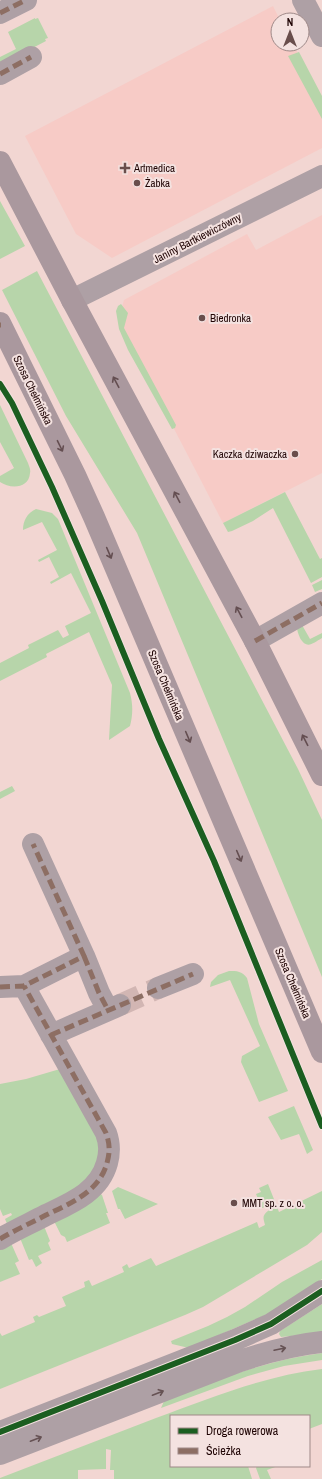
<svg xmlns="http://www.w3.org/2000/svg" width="322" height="1479" font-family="'Archivo Narrow',sans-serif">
  <rect width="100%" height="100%" fill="#f2d6d2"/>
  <path fill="#f7cbc6" d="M273,6L280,20H278V44H293L322,99V148L112,258L76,234L25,136Z
    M322,215V473L223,523L118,321L124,300L247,234L256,250Z"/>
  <path fill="#b7d5aa" d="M35,18V19L38,18L48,38L45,39L46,41L0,65V57L16,49L8,32Z
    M299,52L322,96V119L288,56Z
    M0,201L25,246L0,259Z
    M37,271L298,769L322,820V977L137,533L66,416L2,290Z
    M121,304L128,313L124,328L176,425L175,428L172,429L128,350L119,329L116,311L118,306Z
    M0,405L28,463C29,466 31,470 30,473C29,489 10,489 0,482V476L14,468L0,442Z
    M285,492L320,559L322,558V577L311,583L273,508L253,521L232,531L228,532L223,523Z
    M36,509L52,513L58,519L130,693C133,705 133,714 130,726L109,740L112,685L89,632L46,654L47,657L0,681V663L29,648L28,645L58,630L63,638L69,635L65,626L91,613L71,573L51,584L50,582L59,577L49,557L39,562L38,560L57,550L42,522L23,530C23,521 27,513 36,509Z
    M322,580V589L315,592L312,585Z
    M297,625H302L310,639L322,633V638C313,643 307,650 300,638C298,633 297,631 297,625Z
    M12,786L15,791L0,799V792Z
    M229,971C237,971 242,971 247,978L259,1024L288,1091L259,1102L241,1062L242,1056L260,1046L230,980L210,987L211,982L218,975Z
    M60,1069L95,1127L100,1149L92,1180L8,1226L5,1219L12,1215L11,1213L3,1216L0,1209V1084L26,1079Z
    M294,1106L313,1150L307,1154L299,1134L281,1140L268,1117Z
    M268,1184L279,1212L322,1191V1232L307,1245L203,1307L185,1315L0,1389V1333L2,1336L35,1322L33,1317L37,1315L39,1317L66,1306L62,1297L85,1287L84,1282L89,1280L92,1286L124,1272L122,1267L127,1264L129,1268L151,1258L156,1266L257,1222L259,1228L265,1225C263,1217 262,1216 269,1210L267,1206L262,1208L256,1194L261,1192L259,1188Z
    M118,1187L158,1204L125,1219L120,1209H118L112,1191Z
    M98,1192L102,1195L108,1213H106L110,1223L67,1242L65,1237L61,1235L54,1221Z
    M44,1226L50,1241L48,1243L51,1250L38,1256L42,1263L36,1267L32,1259L29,1260L20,1238Z
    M11,1243L19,1261L15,1263L20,1274L0,1282V1249Z
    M322,1260V1279L277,1310L189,1348L172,1344L171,1341L208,1326L227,1317L245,1307L282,1282Z
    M322,1304V1333L281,1337L279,1334L280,1331Z
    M322,1353V1360L284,1366L248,1376L161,1408L165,1399C217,1380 267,1360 322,1353Z
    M322,1369V1424L309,1429V1416H171V1466H248L252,1479H114V1470H110L111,1450L106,1449V1469L78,1470V1479H0V1478C52,1458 104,1438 156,1418C210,1398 264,1376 322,1369Z
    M257,1466H278L267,1470L271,1479H260L256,1468Z"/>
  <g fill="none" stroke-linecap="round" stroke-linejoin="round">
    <path stroke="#d2b6b3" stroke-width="22" stroke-dasharray="22 11" stroke-linecap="butt" d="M120,1005L158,988"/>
    <path stroke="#aea0a5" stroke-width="22" d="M303,0L322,36
      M0,13L26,0
      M0,74L31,57
      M72,300L322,176
      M255,641L322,603
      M84,956L99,993L108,1010
      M0,987L24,986L84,956L33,844
      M158,988L193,974
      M51,1035L120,1005
      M0,1239C15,1230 31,1223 46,1215C71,1203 99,1192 107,1163C110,1152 110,1144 106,1133L24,986
      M0,1432L235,1340L271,1324L322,1291
      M0,1454L240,1361C267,1352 294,1345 322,1342"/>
    <path stroke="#aa989e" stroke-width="22" d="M0,162L72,300L255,641L322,775
      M0,323L75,475L94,517L322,1052"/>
    <path stroke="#8d6e63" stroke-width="5" stroke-dasharray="10 5" stroke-linecap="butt" d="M0,13L26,0
      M0,74L31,57
      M0,325H1
      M255,641L322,603
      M84,956L99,993L108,1010
      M0,987L24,986L84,956L33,844
      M51,1035L193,974
      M0,1239C15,1230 31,1223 46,1215C71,1203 99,1192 107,1163C110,1152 110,1144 106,1133L24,986"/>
    <defs>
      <path id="cycleway" d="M0,384L12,403L52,487L102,601L159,739L214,861L322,1126
        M0,1432L235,1340L271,1324L322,1291"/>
    </defs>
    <use href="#cycleway" stroke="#f4e2e0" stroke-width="8"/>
    <use href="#cycleway" stroke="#1b5e20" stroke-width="6"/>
  </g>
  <defs><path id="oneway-shaft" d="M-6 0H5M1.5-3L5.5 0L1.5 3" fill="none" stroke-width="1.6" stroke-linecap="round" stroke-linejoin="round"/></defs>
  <g stroke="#644e51">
    <use href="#oneway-shaft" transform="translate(116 382) rotate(-118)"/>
    <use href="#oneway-shaft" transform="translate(60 446) rotate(64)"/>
    <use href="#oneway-shaft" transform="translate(177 497) rotate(-118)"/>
    <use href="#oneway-shaft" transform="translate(109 553) rotate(67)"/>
    <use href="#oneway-shaft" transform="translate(239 612) rotate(-118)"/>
    <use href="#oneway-shaft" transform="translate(188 737) rotate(67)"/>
    <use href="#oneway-shaft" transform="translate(305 740) rotate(-117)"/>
    <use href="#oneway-shaft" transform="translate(239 856) rotate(67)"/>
  </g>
  <g stroke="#665254">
    <use href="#oneway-shaft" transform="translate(280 1349) rotate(-12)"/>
    <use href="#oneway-shaft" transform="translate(158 1393) rotate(-21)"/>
    <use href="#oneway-shaft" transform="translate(36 1439) rotate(-21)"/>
  </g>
  <g fill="#694e4c" stroke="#f4e2e0" stroke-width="1.5">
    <path d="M123 162h4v4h4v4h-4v4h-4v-4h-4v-4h4z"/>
    <circle cx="137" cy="183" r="4"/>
    <circle cx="202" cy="318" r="4"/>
    <circle cx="295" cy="454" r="4"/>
    <circle cx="234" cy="1203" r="4"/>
  </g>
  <g text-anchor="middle" stroke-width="4" stroke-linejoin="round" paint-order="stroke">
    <g font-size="11" fill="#1f0404" stroke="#f4e2e0" text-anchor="start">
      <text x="134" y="172">Artmedica</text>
      <text x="145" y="187">Żabka</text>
      <text x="210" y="322">Biedronka</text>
      <text x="287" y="458" text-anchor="end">Kaczka dziwaczka</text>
      <text x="242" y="1207">MMT sp. z o. o.</text>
    </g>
    <g font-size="11" fill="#1f0404" stroke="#f4e2e0">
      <text transform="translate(197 238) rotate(-27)" y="4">Janiny Bartkiewiczówny</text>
      <text transform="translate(33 390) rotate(64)" y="4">Szosa Chełmińska</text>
      <text transform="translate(166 685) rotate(67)" y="4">Szosa Chełmińska</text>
      <text transform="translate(293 983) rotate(67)" y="4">Szosa Chełmińska</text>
    </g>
  </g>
  <rect x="170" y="1415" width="140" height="52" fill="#f4e2e0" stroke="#9f8988"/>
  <rect x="178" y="1428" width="20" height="6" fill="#1b5e20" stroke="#9f8988"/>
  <text x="206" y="1435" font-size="12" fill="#1f0404">Droga rowerowa</text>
  <rect x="178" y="1448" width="20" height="6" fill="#8d6e63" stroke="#9f8988"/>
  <text x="206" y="1455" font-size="12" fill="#1f0404">Ścieżka</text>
  <g transform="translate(290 32)"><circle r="19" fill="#f4e2e0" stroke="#9f8988"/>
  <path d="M0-3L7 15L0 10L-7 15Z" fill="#694e4c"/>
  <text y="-6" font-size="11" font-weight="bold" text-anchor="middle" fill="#1f0404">N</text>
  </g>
</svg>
